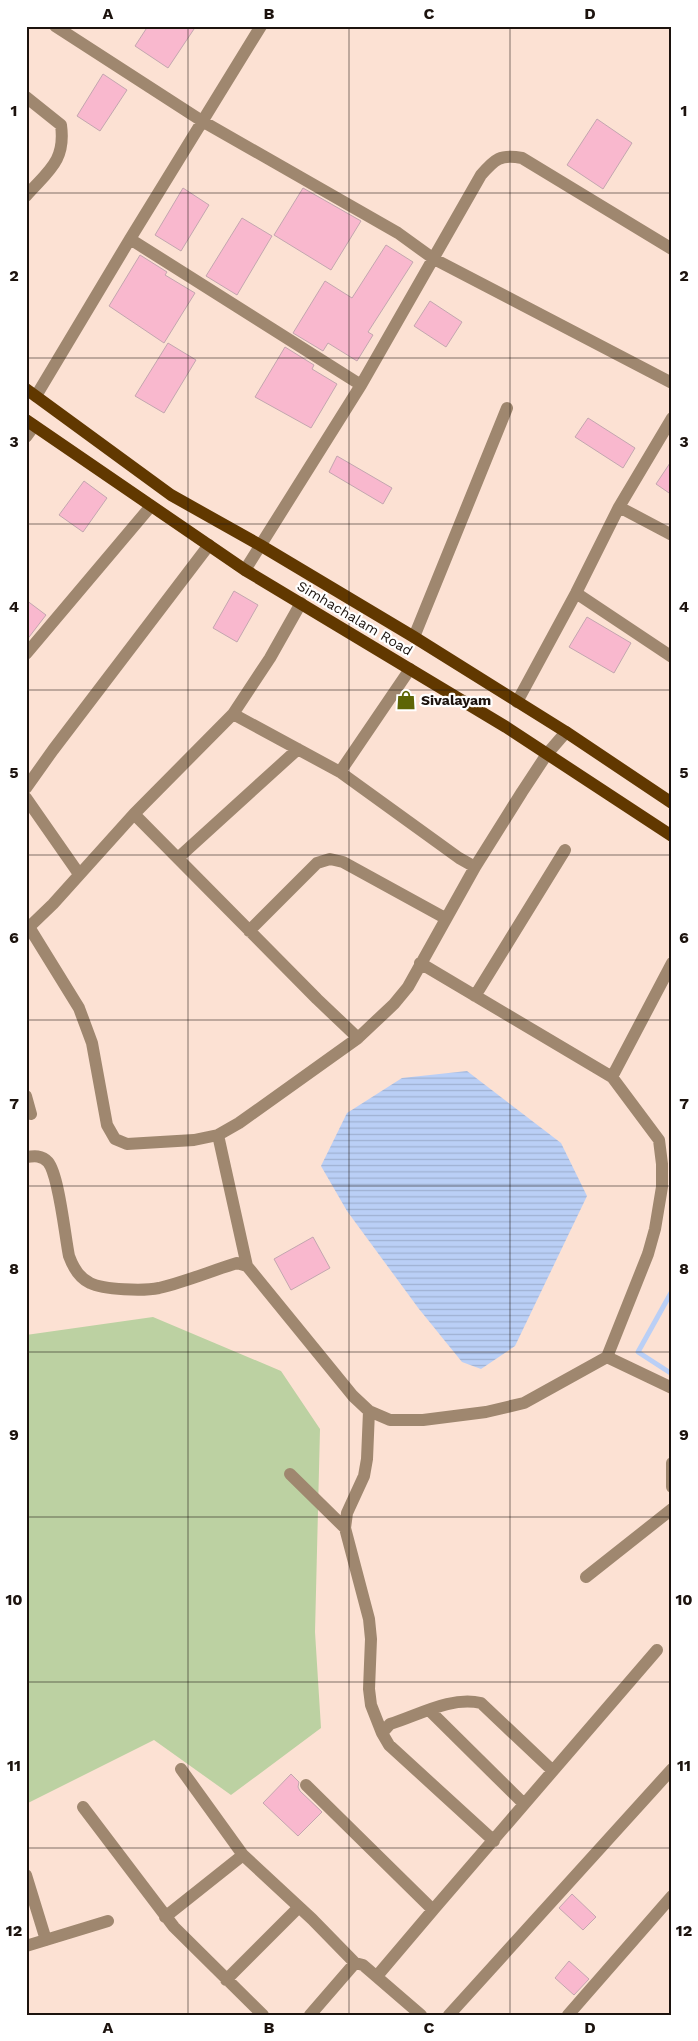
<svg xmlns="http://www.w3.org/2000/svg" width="698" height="2041" font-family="'Work Sans',sans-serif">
  <defs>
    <pattern id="water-rules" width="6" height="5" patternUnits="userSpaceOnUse" patternTransform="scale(1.25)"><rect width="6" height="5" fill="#bacff6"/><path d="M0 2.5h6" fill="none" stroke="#9fb1d2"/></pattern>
  </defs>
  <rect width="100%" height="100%" fill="#fce1d3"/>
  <path fill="#bcd1a2" d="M153,1317L281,1371L320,1429L315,1632L321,1728L231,1795L154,1740L26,1804V1335Z"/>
  <path fill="url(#water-rules)" d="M467,1071L561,1143L587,1196L515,1346L481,1369L462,1362L419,1309L347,1211L321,1166L347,1113L402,1078Z"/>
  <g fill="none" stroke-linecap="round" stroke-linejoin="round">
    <path stroke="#bacff6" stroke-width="5" d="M672,1291L638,1352L672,1374"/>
  </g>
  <path fill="#f9b8ce" stroke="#c3a6af" d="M148,26H196L168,68L135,46Z
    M103,74L127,90L100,131L77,116Z
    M597,119L632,143L603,189L567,165Z
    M183,188L209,205L181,251L155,235Z
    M303,188L361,221L331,270L274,235Z
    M242,218L272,236L237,295L206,276Z
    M386,245L413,262L368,332L373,335L357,361L328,343L323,351L293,333L325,281L352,298Z
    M140,255L167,272L165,275L195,293L164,343L109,306Z
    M430,301L462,322L446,347L414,326Z
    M168,343L196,360L164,413L135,396Z
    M285,347L314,365L312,369L337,384L311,428L255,397Z
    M588,418L635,448L623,468L575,437Z
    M337,456L392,488L383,504L329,472Z
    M672,460V495L656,484Z
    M84,481L107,498L83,532L59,515Z
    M234,591L258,605L237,642L213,628Z
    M26,600L46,615L26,641Z
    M587,617L631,643L614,673L569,647Z
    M313,1237L330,1268L291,1290L274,1259Z
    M291,1774L299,1782L298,1787L300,1791L322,1812L298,1836L263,1803Z
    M572,1894L596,1917L583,1930L559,1908Z
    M569,1961L589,1979L574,1995L555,1978Z"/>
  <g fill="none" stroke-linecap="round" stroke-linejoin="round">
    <path stroke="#9f876f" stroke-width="12" d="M55,26L202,121L398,233L434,259L672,383
      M26,97L61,125C66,161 48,171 26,196
      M130,239L361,385
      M36,396L130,239L261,26
      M26,437L34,426
      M619,507L672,535
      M245,570L361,385L481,175C495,159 500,154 522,158L672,249
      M576,593L672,657
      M414,637L507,408
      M26,654L151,506
      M517,702L576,593L619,507L672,418
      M233,714L270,658L301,603
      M340,772L410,669
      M26,788L53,750L209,545
      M26,798L79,874
      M134,814L317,999L358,1038
      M178,858L298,749
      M29,927L79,1008L92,1043L107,1125L115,1139L127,1144L194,1140L218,1135
      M26,930L53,904L134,814L233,714L340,772L459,858L475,867
      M249,931L317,863L330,859L343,862L445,918
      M420,963L612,1077L659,1140L662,1164V1187L655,1229L648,1254L607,1357L524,1403L486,1412L423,1420H390L369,1411L353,1396L247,1266L218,1135L239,1123L358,1038L394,1004L408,987L475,867L522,792L547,754L566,732
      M475,996L565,850
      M612,1077L672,963
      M26,1096L31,1114
      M26,1157C34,1156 42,1155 48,1162C59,1175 65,1237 69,1256C73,1267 79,1278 90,1283C104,1290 144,1291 159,1288C185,1282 211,1271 237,1263L247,1266
      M607,1357L672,1388
      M369,1411L367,1459L364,1476L347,1513L345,1528L369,1619L371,1639L369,1689L371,1705L382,1733
      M672,1463V1487
      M290,1474L345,1528
      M586,1577L672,1509
      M430,1711L524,1804
      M181,1769L243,1855L312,1919L355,1963
      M306,1785L433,1910L657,1650
      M83,1807L174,1927L263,2015
      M494,1841L389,1745L382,1733L390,1724C419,1715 451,1696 481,1703L553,1771
      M26,1875L46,1940
      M165,1917L243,1855
      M26,1946L108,1921
      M377,1976L433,1910
      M226,1980L299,1907
      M310,2015L355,1963L363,1965L421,2015
      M449,2015L672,1769
      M568,2015L672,1896"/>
    <path stroke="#613800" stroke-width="12" d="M26,389L171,495L260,545L414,637L566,732L672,803
      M26,420L245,570L506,727L672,836"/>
  </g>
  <path fill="none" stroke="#1c130e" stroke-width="1" stroke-opacity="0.55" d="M188,26V2015M349,26V2015M510,26V2015M26,193H672M26,358H672M26,524H672M26,690H672M26,855H672M26,1020H672M26,1186H672M26,1352H672M26,1517H672M26,1682H672M26,1848H672"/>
  <defs>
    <symbol id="shop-bare" viewBox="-9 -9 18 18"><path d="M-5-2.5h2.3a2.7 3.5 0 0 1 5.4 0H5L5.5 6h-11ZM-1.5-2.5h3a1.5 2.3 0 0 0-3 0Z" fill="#5d6505" stroke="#fff" stroke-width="2.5" paint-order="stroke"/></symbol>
  </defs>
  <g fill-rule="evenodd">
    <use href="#shop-bare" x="392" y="686" width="28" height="28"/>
  </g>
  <g text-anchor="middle" stroke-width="4.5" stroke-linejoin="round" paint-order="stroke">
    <g font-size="14" fill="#1c130e" stroke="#fff">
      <text transform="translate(355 618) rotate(31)" y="5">Simhachalam Road</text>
    </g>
    <g font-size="14" font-weight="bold" fill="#1c130e" stroke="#fff" text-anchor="start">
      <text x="421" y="705">Sivalayam</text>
    </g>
  </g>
  <rect width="698" height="2041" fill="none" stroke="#ffffff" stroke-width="55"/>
  <rect x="28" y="28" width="642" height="1986" fill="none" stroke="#1c130e" stroke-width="2"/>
  <g font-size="16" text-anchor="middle" font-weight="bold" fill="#1c130e">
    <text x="108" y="19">A</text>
    <text x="269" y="19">B</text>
    <text x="429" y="19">C</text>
    <text x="590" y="19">D</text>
    <text x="14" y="116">1</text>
    <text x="684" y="116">1</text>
    <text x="14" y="281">2</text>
    <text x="684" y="281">2</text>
    <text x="14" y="447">3</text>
    <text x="684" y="447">3</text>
    <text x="14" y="612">4</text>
    <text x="684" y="612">4</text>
    <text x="14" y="778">5</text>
    <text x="684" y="778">5</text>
    <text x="14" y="943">6</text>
    <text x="684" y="943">6</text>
    <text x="14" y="1109">7</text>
    <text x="684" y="1109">7</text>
    <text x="14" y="1274">8</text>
    <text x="684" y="1274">8</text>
    <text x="14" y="1440">9</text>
    <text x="684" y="1440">9</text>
    <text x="14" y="1605">10</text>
    <text x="684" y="1605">10</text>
    <text x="14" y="1771">11</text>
    <text x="684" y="1771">11</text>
    <text x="14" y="1936">12</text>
    <text x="684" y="1936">12</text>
    <text x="108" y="2033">A</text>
    <text x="269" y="2033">B</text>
    <text x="429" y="2033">C</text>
    <text x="590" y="2033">D</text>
  </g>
</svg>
